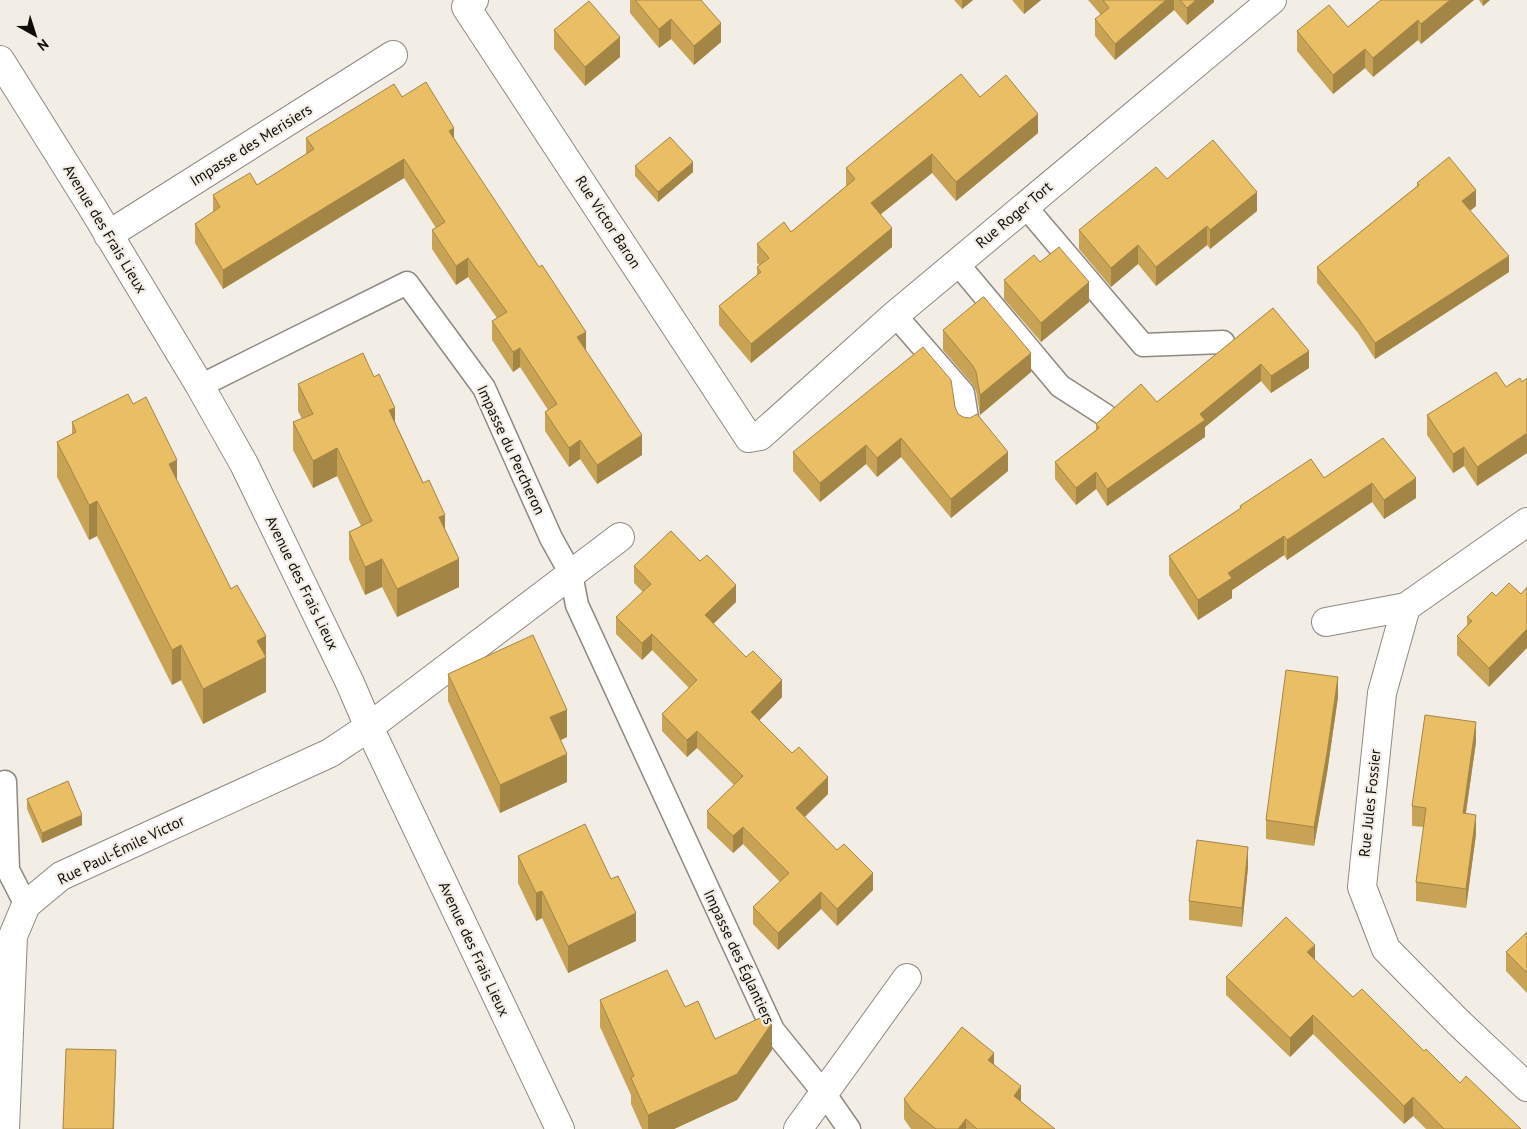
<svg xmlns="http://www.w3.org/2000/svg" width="1527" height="1129" font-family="'PT Sans',sans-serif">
  <rect width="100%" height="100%" fill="#f3eee5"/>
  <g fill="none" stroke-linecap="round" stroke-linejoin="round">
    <defs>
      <path id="lane" d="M1025,206L1143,345L1223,342
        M957,263L1060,386L1105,415
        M895,315L963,393L968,424
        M200,386L407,283L484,388L551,538L571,574L577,605L773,1030L824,1093L849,1129
        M5,782L8,870L26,905"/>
      <path id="street" d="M474,0L466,7L749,438L760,436L895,315L1272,0
        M0,60L92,207L200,386L244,464L350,683L369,727L560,1129
        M108,235L393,55
        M1527,522L1406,607L1382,693L1362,887L1386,949L1458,1022L1527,1087
        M1326,622L1406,607
        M5,1129L13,936L26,905L61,876L330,753L369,727L620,537
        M798,1129L907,978"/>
    </defs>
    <use href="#lane" stroke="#8e8981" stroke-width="25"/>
    <use href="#street" stroke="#8e8981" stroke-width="30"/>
    <use href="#lane" stroke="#fff" stroke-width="22"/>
    <use href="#street" stroke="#fff" stroke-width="28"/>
  </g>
  <path fill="#c8a356" d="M630,0H701L721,42L694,65L671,39L659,48L630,13Z
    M954,0H973L962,9Z
    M1012,0H1041L1024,14Z
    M1088,0H1214V2L1187,25L1174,10L1115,60L1095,36V19L1101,15Z
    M1381,0H1474L1421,44L1418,40L1373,77L1365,68L1333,94L1297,51V31L1348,27Z
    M1479,0H1490L1483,6Z
    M554,30L620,57L585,86L554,49Z
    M402,97L454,138L586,351L642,455L597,484L580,459L569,467L545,431V412L548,410L520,367L513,372L492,340V321L497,318L468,277L456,285L432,249V230L436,228L404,178L223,289L195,243V224L213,212V195L257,185L306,154V138Z
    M980,97L1038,133L956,201L932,173L880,215L892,247L751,363L719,325V306L757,275V267L759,265L757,263V244L791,232L846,186V168Z
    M635,166L693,172L658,202L635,176Z
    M1167,179L1257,211L1210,249L1207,245L1156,286L1138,264L1111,287L1079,249V230Z
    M1417,183L1476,206L1470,211L1509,272L1375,359L1358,333L1317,283V267L1417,186Z
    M1040,262L1089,302L1041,342L1004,299V280Z
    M1273,308L1309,368L1271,393L1261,381L1205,427V437L1107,506L1096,489L1076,505L1055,479V462L1096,430V424L1157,402Z
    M943,330L1031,372L980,415L976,391L973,385L943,350Z
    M1522,382L1477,486L1464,466L1453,473L1427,435V415Z
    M298,384L395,422L445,529L459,587L397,617L382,587L365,595L349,559V532L361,526L337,476L313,488L293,450V422L302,419L298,411Z
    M133,404L177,481L231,589L266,636V692L203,724L181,680L172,685L97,536L89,540L57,477V442L72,435V422Z
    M955,407L958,414L1008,471L951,518L901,457L877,477L866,464L820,502L793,471V452Z
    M1383,438L1416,498L1384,519L1372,502L1287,560L1284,555L1232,590V598L1198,620L1169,575V556L1240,509V506L1324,478Z
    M634,566L736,602L713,624L782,697L759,720L828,794L805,817L873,890L837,926L821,909L778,950L753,924V907L780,882L743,844L733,853L707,828V811L734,785L697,748L687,757L662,731V714L689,688L652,650L642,660L616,634V617L643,592L634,583Z
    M1492,592L1489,687L1457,655V636L1467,625V617Z
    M448,674L567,737L561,740L567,782L500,813L448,701Z
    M1338,697L1327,773L1314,846L1266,839V820Z
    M1476,742L1466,813L1476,834L1466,908L1416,901V882L1424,827L1412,826V806Z
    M27,799L82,825L42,843L27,809Z
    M518,856L636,941L568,973L542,918L536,921L518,883Z
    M1248,867L1242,927L1189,920V901Z
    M1527,932V993L1506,971V952Z
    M1315,960L1353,997L1424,1051L1460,1083L1521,1129H1426L1413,1116L1404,1124L1313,1034L1290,1057L1226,995V977Z
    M600,1000L685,1007L715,1039L772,1050L737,1100L674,1129H642L631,1104V1095L600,1027Z
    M994,1064L1021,1102L1055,1129H911L904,1119V1099Z"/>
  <path fill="#a38546" d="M962,0H973L962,9Z
    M1024,0H1041L1024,14Z
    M1166,0H1174V10L1115,60V44Z
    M1196,0H1214V2L1187,25V8Z
    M1450,0H1474L1421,44V24Z
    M1483,0H1490L1483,6Z
    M671,19V39L659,48V29Z
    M1418,20V40L1373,77V58Z
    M721,23V42L694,65V46Z
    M620,37V57L585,86V67Z
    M1365,49V68L1333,94V75Z
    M1038,114V133L956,201V182Z
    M454,128V147L449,131Z
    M932,154V173L871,222V203Z
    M404,159V178L223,289V270Z
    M693,162V172L658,202V192Z
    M1476,190V206L1462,217V201Z
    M1257,192V211L1210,249V230Z
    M1207,226V245L1156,286V267Z
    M892,228V247L751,363V344Z
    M1138,245V264L1111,287V268Z
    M1509,256V272L1375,359V343Z
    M468,258V277L456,285V266Z
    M1089,282V302L1041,342V323Z
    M586,332V351L577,337Z
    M520,348V367L513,372V352Z
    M1309,351V368L1271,393V376Z
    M1031,353V372L980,415V395Z
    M1261,364V381L1205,427V437L1107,506V489Z
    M395,408V435L389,410Z
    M1527,433V453L1477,486V467Z
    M642,435V455L597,484V465Z
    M901,438V457L877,477V458Z
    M580,440V459L569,467V448Z
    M866,445V464L820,502V483Z
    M1464,447V466L1453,473V454Z
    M337,448V476L313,488V461Z
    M1008,452V471L951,518V499Z
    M177,460V495L169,464Z
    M1096,472V489L1076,505V488Z
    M1416,478V498L1384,519V500Z
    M1372,483V502L1287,560V540Z
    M97,501V536L89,540V505Z
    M445,515V542L439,517Z
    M1284,536V555L1232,590V598L1198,620V600L1228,573Z
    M382,559V587L365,595V567Z
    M459,559V587L397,617V589Z
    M736,585V602L705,632V615Z
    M1527,629V648L1489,687V668Z
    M652,634V650L642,660V643Z
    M266,636V692L203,724V689L257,641Z
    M181,645V680L172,685V650Z
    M1338,677V697L1327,773L1314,846V827Z
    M782,680V697L751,729V712Z
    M567,710V737L550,745V717Z
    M1476,722V742L1463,832V813Z
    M697,731V748L687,757V740Z
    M567,754V782L500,813V785Z
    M828,777V794L796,825V808Z
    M82,815V825L42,843V833Z
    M1476,815V834L1466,908V889Z
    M743,827V844L733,853V836Z
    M1248,847V867L1242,927V908Z
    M873,873V890L837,926V909Z
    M542,891V918L536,921V893Z
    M821,892V909L778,950V933Z
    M636,913V941L568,973V946Z
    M1315,945V964L1307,952Z
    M1313,1015V1034L1290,1057V1038Z
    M772,1023V1050L737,1100L674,1129H648V1115Z
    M116,1050L114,1129H113Z
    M994,1053V1072L988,1060Z
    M1021,1086V1106L1014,1096Z
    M1413,1097V1116L1404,1124V1106Z
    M966,1119V1129H958Z"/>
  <path fill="#e9be64" stroke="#a38546" d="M635,0H701L721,23L694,46L671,19L659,29Z
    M1103,0H1166L1115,44L1095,19L1109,8Z
    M1180,0H1196L1187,8Z
    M1381,0H1450L1421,24L1418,20L1373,58L1365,49L1333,75L1297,31L1329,5L1348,27Z
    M589,1L620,37L585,67L554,30Z
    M961,74L980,97L1006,75L1038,114L956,182L932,154L871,203L892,228L751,344L719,306L761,272L757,267L769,258L757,244L784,222L791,232L855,179L846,168Z
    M426,82L454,128L449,131L539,267L542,265L586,332L577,337L642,435L597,465L580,440L569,448L545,412L557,404L520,348L513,352L492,321L507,312L468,258L456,266L432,230L445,222L404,159L223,270L195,224L220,207L213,195L231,184L250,173L257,185L314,149L306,138L394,84L402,97Z
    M670,137L693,162L658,192L635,166Z
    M1213,140L1257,192L1210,230L1207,226L1156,267L1138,245L1111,268L1079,230L1156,167L1167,179Z
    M1449,157L1476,190L1462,201L1509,256L1375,343L1358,318L1317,267L1419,185L1417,183Z
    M1059,247L1089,282L1041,323L1004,280L1034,255L1040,262Z
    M983,297H984L1031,353L980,395L976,372L973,366L943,330Z
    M1273,308L1309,351L1271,376L1261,364L1200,414L1205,420L1107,489L1096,472L1076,488L1055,462L1099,428L1096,424L1141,384L1157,402Z
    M923,347L951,380L955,407L958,414L963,417L970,418L977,414L1008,452L951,499L901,438L877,458L866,445L820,483L793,452Z
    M363,353L374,377L379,374L395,408L389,410L423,483L429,480L445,515L439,517L459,559L397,589L382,559L365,567L349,532L372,521L337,448L313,461L293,422L313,414L298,384Z
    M1496,372L1506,387L1520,378L1522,382L1527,378V433L1477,467L1464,447L1453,454L1427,415Z
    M128,394L133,404L146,397L177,460L169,464L231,589L237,585L266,636L257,641L266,657L203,689L181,645L172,650L97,501L89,505L57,442L76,432L72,422Z
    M1383,438L1416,478L1384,500L1372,483L1287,540L1284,536L1228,573L1232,578L1198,600L1169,556L1241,508L1240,506L1311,459L1324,478Z
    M671,531L700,561L707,555L736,585L705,615L746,657L753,651L782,680L751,712L792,753L799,747L828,777L796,808L837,850L844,844L873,873L837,909L821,892L778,933L753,907L789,873L743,827L733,836L707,811L743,776L697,731L687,740L662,714L697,680L652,634L642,643L616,617L651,584L634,566Z
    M1509,583L1521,594L1527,587V629L1489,668L1457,636L1472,621L1467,617L1492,592L1496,596Z
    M533,635L567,710L550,717L567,754L500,785L448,674Z
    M1286,670L1338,677L1327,753L1314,827L1266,820Z
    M1425,715L1476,722L1463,813L1476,815L1466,889L1416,882L1426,808L1412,806Z
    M68,781L82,815L42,833L27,799Z
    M585,824L611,879L618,876L636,913L568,946L542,891L536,893L518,856Z
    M1197,840L1248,847L1242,908L1189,901Z
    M1286,917L1315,945L1307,952L1353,997L1362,989L1424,1051L1426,1049L1460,1083L1466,1076L1521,1129H1444L1413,1097L1404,1106L1313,1015L1290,1038L1226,977Z
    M1527,932V973L1506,952Z
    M667,970L685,1007L698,1001L715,1039L766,1015L772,1023L737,1074L648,1115L631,1078L634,1076L600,1000Z
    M962,1027L994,1053L988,1060L1021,1086L1014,1096L1055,1129H977L966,1119L958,1129H936L912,1110L904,1099Z
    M66,1049L116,1050L113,1129H63Z"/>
  <g text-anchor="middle" stroke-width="4.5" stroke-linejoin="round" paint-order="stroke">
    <g font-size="15" fill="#0d0c09" stroke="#f3eee5">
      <text transform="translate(251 145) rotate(-32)" y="5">Impasse des Merisiers</text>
      <text transform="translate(1014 215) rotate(-40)" y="5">Rue Roger Tort</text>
      <text transform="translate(608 222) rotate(57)" y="5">Rue Victor Baron</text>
      <text transform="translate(105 229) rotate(59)" y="5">Avenue des Frais Lieux</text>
      <text transform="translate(511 450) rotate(65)" y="5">Impasse du Percheron</text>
      <text transform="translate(302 583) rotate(64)" y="5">Avenue des Frais Lieux</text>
      <text transform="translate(1370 803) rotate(-84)" y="5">Rue Jules Fossier</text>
      <text transform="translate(121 850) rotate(-26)" y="5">Rue Paul-Émile Victor</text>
      <text transform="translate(474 949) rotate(65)" y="5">Avenue des Frais Lieux</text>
      <text transform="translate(739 957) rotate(65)" y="5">Impasse des Églantiers</text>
    </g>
  </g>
  <g transform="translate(35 35) rotate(141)" stroke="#f3eee5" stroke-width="4" paint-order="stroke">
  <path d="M0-4L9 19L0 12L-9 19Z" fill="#0d0c09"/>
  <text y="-8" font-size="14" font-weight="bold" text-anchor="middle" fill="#0d0c09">N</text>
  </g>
</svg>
